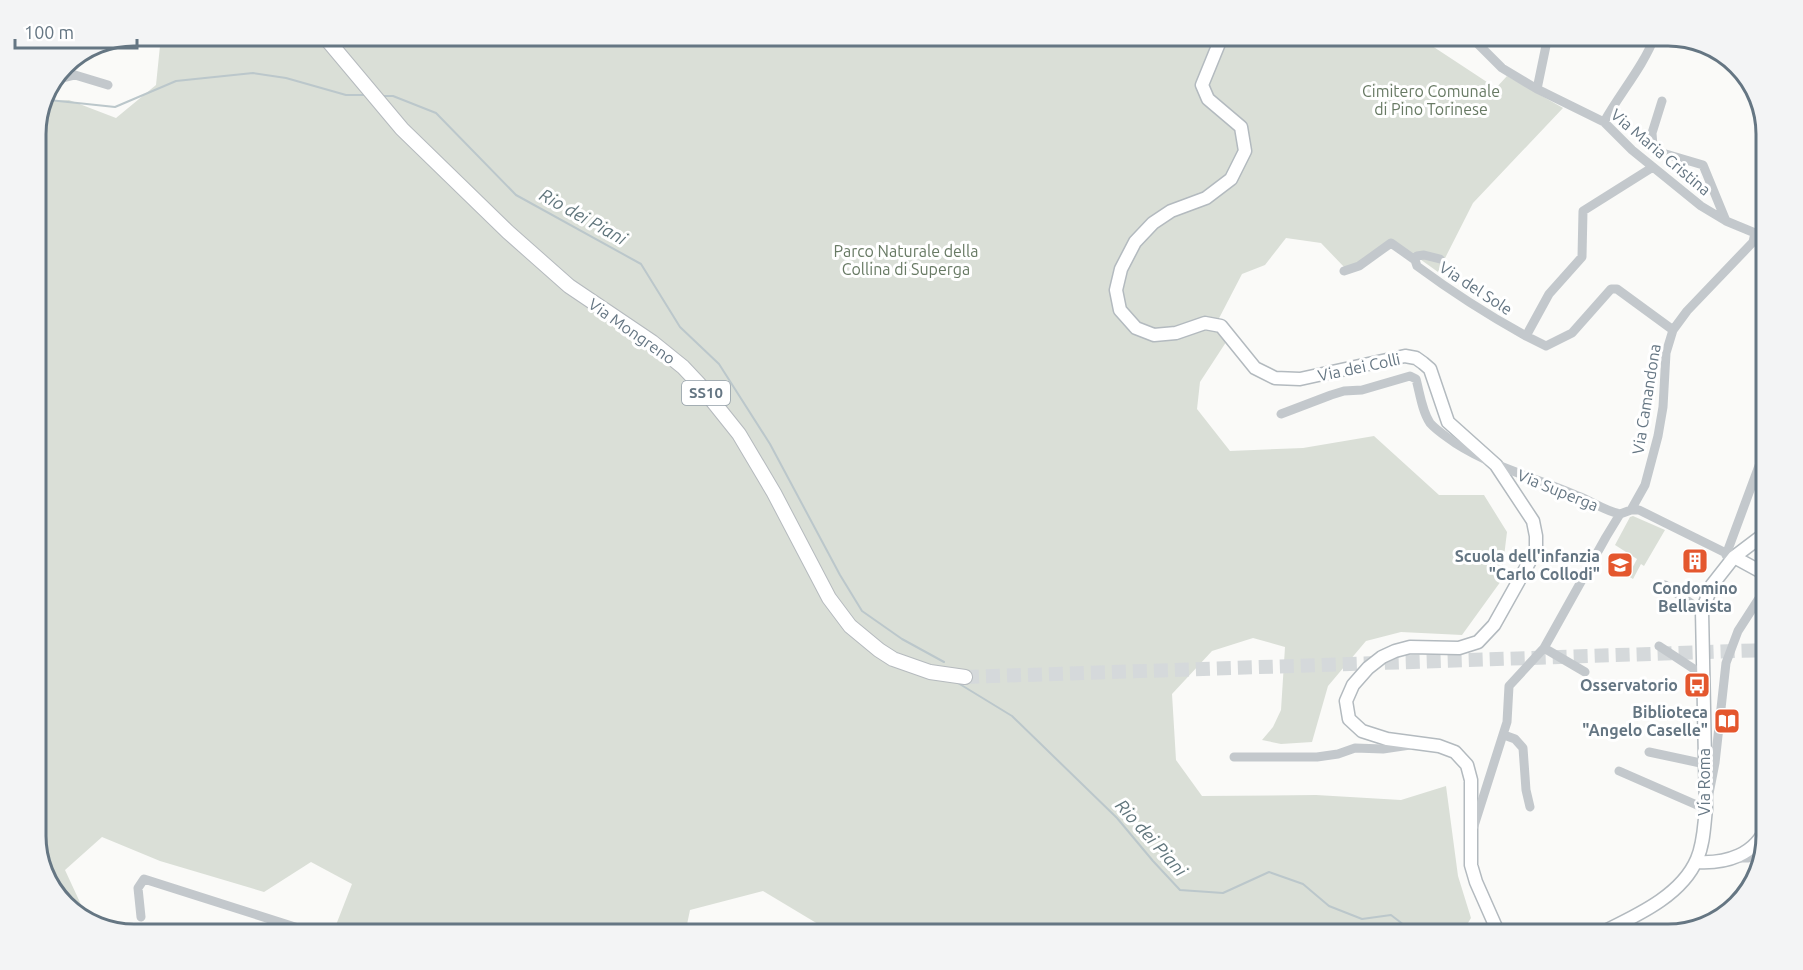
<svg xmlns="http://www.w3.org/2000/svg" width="1803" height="970" font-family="Ubuntu,sans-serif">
  <rect width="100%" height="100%" fill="#fafaf8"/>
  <path fill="#dadfd7" d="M161,36H1417L1496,88L1507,76L1563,108L1473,203L1438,272L1392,239L1369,259L1346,269L1321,243L1286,238L1265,265L1242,274L1215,326L1232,333L1200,382L1197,409L1230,451L1303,448L1374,436L1439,495H1484L1507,532L1501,581L1462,635L1401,632L1366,641L1328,686L1312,742L1281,744L1262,740L1273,727L1281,710L1285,647L1253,638L1212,651L1172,694L1176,760L1202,796L1316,795L1401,800L1446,786L1458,876L1471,918L1461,934H817L818,924L763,891L690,910L685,934H405L394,931L391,934H350L336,925L352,884L311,862L264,892L160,861L102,837L65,870L90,924L53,891L36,843V128L48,101L69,100L116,118L156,85Z
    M1633,516L1665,530L1644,566L1641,564L1633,579L1628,576L1637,559L1615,545L1630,517Z"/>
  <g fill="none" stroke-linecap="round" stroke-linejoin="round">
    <path stroke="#bbc7cb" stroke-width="2" d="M381,96H393L436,113L516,195L641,264L680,327L719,364L770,444L840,575L862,611L902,639L944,662
      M49,100L115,107L176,81L253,73L286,78L346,95H367
      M958,683L1012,716L1117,818L1153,861L1180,890L1223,893L1269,872L1303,884L1329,906L1362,919L1391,915L1413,932L1454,927"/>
    <path stroke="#d5d9db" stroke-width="14" stroke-dasharray="14 7" stroke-linecap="butt" d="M965,677L1767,650"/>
    <defs>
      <path id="secondary" d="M1222,36L1202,85L1208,99L1241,127L1245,151L1231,179L1206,198L1171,211L1153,223L1135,242L1121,269L1116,290L1120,310L1136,328L1154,335L1176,333L1205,323L1221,326L1255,368L1275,378L1300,379L1405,356L1416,358L1423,363L1430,369L1448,422L1496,465L1533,521L1536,536V550L1494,625L1478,642L1459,648L1410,647L1395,651L1382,657L1368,668L1353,685L1346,701L1349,719L1362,731L1387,739L1439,746L1455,752L1467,765L1471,780V865L1476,882L1499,934
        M1734,557L1767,575
        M1696,862C1726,864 1756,855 1767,825
        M1599,934C1633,917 1681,897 1697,859C1704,843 1704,825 1706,809L1702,611L1712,585L1734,557L1767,532"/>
      <path id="primary" d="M324,36L402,129L508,232L569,286L652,342L683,367L699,384L739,434L774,493L829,598L850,626L879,650L893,659L930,672L965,677"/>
    </defs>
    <use href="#secondary" stroke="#b3babf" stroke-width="15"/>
    <use href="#primary" stroke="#b5babe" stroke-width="16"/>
    <path stroke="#c3c8cc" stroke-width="9" d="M1470,36L1502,68L1537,89L1604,122L1632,150L1701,206L1726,221L1755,233L1767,232
      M59,79L75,75L108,85
      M1537,89L1548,36
      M1662,101L1652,133L1653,146L1659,152L1703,165L1726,221
      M1604,122C1620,93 1643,67 1655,36
      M1653,167L1583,211L1582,257L1549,294L1526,336L1546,346L1572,333L1611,289H1617L1673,330
      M1440,259L1424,255L1417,256L1415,260L1417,266C1452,292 1488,315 1526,336
      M1344,271L1359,266L1391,243L1415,260
      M1281,414L1331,395L1344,391L1362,390L1410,376L1416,379C1420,394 1422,411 1430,423C1437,431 1447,437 1455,443C1494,468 1537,478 1578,496C1593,502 1605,511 1620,514
      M1631,510H1639L1734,557
      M1726,555L1763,455
      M1665,585L1702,611
      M1659,646L1703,675
      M1544,648L1585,672
      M1504,735L1515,739L1523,748L1526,790L1530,807
      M1649,752L1705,764
      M1234,757H1317L1338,754L1355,748L1383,749L1410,745
      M1619,771L1706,809L1715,763L1726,663L1738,631L1767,586
      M1474,826L1507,722L1509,686L1544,648L1606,537L1620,514L1631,510L1645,485L1658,436L1663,407L1666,353L1673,330L1687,311L1753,242L1755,233
      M1734,858H1748L1763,853
      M141,917L138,888L144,879L317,934"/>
    <use href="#secondary" stroke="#fff" stroke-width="12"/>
    <use href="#primary" stroke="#fff" stroke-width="14"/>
  </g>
  <defs>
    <symbol id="building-square" viewBox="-11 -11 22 22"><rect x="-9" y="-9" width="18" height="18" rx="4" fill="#e4572e" stroke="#fff"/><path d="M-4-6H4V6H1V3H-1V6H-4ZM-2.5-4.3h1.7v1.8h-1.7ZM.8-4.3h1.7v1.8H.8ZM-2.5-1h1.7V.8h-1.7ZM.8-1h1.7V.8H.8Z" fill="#fff"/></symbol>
    <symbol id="school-square" viewBox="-11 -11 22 22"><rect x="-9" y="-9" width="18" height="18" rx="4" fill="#e4572e" stroke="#fff"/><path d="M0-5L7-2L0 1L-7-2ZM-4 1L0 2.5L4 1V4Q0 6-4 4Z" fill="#fff"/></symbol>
    <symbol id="bus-square" viewBox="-11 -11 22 22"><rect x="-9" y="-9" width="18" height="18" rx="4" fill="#e4572e" stroke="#fff"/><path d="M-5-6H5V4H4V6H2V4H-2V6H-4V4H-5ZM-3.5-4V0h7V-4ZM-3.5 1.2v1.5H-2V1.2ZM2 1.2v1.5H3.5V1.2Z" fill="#fff"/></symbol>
    <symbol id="library-square" viewBox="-11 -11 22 22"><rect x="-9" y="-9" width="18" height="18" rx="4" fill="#e4572e" stroke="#fff"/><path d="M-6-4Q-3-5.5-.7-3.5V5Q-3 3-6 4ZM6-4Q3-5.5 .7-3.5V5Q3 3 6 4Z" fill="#fff"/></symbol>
  </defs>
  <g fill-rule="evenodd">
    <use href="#building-square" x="1680" y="546" width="30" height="30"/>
    <use href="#school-square" x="1605" y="550" width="30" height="30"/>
    <use href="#bus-square" x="1682" y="670" width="30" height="30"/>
    <use href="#library-square" x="1712" y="706" width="30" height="30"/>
  </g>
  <g text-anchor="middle" stroke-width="6" stroke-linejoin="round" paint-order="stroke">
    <rect fill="#fff" stroke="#939fa8" stroke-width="1.5" x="682" y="381" width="48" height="24" rx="4.5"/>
    <g font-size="15" font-weight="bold" fill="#657683">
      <text x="706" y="398">SS10</text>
    </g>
    <g font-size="16" fill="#687a64" stroke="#fff">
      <text x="1431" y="97">Cimitero Comunale<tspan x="1431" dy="18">di Pino Torinese</tspan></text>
      <text x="906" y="257">Parco Naturale della<tspan x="906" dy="18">Collina di Superga</tspan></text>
    </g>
    <g font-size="16" fill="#657683" stroke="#fff">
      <text transform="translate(1661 152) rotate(40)" y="6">Via Maria Cristina</text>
      <text transform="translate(1476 288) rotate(33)" y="6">Via del Sole</text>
      <text transform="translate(632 331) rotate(35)" y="6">Via Mongreno</text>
      <text transform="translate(1359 367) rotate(-12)" y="6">Via dei Colli</text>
      <text transform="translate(1646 399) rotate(-81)" y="6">Via Camandona</text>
      <text transform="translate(1558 490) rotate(22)" y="6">Via Superga</text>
      <text transform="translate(1704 782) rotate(-90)" y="6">Via Roma</text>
    </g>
    <g font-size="16" font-weight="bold" fill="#657683" stroke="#fff" text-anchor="end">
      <text x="1600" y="562">Scuola dell'infanzia<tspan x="1600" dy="18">"Carlo Collodi"</tspan></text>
      <text x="1695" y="594" text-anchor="middle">Condomino<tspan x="1695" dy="18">Bellavista</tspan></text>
      <text x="1678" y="691">Osservatorio</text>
      <text x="1708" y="718">Biblioteca<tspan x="1708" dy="18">"Angelo Caselle"</tspan></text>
    </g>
    <g font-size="18" font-style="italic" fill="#60757c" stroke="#fff">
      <text transform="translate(583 217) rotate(29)" y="6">Rio dei Piani</text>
      <text transform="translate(1151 838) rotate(48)" y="6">Rio dei Piani</text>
    </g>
  </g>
  <path d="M0 0H1803V970H0ZM134 46H1668A88 88 0 0 1 1756 134V836A88 88 0 0 1 1668 924H134A88 88 0 0 1 46 836V134A88 88 0 0 1 134 46Z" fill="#f3f4f5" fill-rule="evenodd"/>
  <path fill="none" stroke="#657683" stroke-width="3" d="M134 46H1668A88 88 0 0 1 1756 134V836A88 88 0 0 1 1668 924H134A88 88 0 0 1 46 836V134A88 88 0 0 1 134 46Z"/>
  <path d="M15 39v9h122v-9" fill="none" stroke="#657683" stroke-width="3"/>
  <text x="24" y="39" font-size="18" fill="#657683" stroke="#ffffff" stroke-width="4.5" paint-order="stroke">100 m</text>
</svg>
